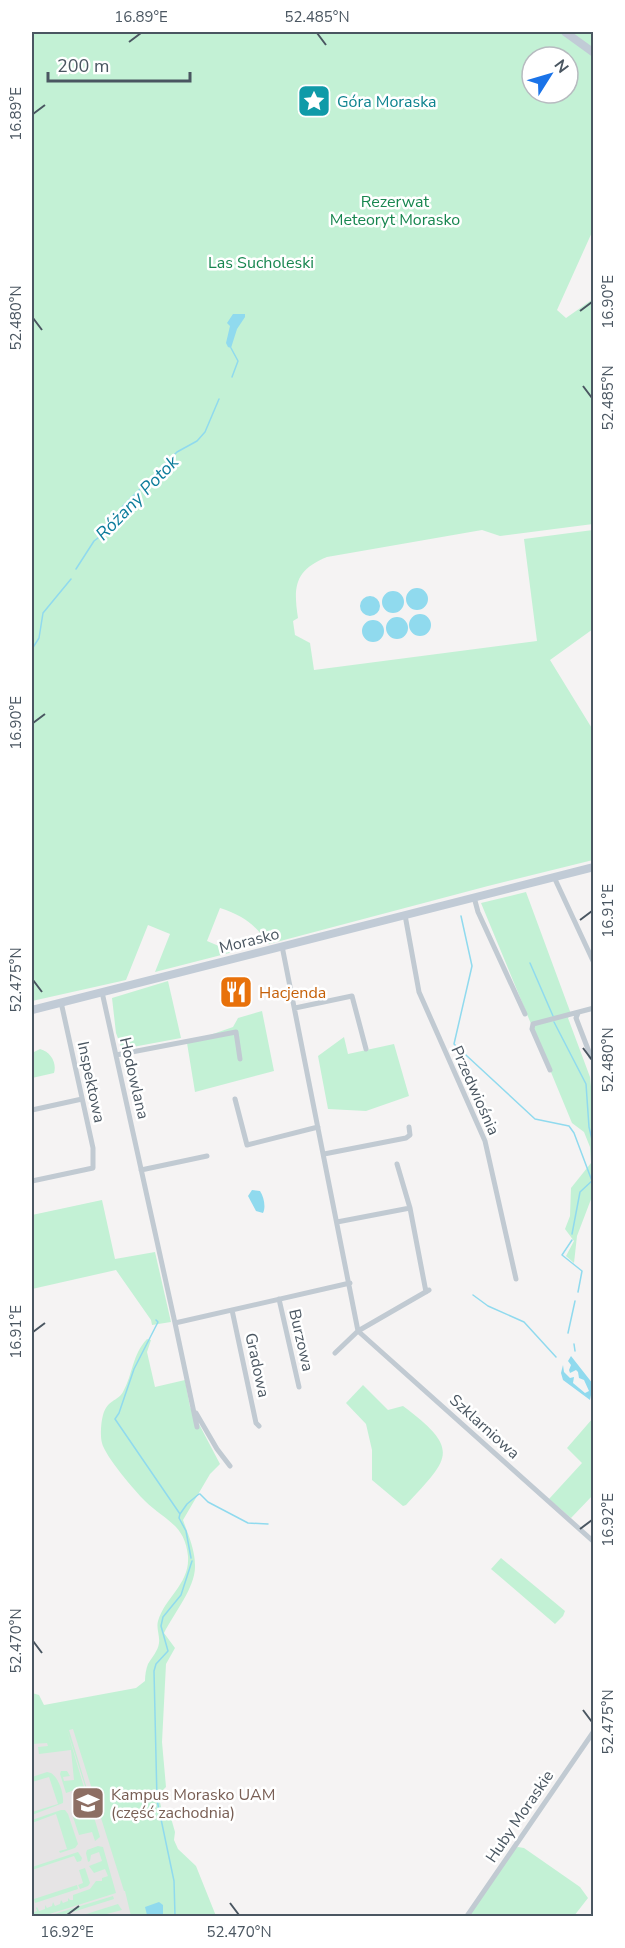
<svg xmlns="http://www.w3.org/2000/svg" width="625" height="1948" font-family="'Nunito Sans',sans-serif">
  <rect width="100%" height="100%" fill="#f5f3f3"/>
  <path fill="#e6e4e5" d="M120,1718L169,1916H32V1733Z"/>
  <path fill="#c3f1d5" fill-rule="evenodd" d="M32,32H593V230L557,310L566,318L593,299V524L500,536L482,530L327,557C295,570 293,586 298,618L293,621L295,635L310,643L314,670L537,641L524,539L593,530V629L550,660L593,730V860L488,886L269,944C253,923 244,916 220,908L207,941L233,952L155,972L170,934L148,925L126,980L32,1001ZM532,57H568V93H532Z
    M526,892L571,1014L568,1018L590,1077L594,1116L593,1194L577,1236L574,1263L566,1256L574,1241L565,1229L570,1216L571,1188L591,1163L590,1147L584,1132L572,1123L481,903Z
    M168,981L181,1038L122,1049L116,1033L112,998Z
    M262,1011L274,1071L195,1092L187,1043L233,1027L238,1018Z
    M344,1037L348,1054L394,1044L409,1096L366,1111L328,1109L318,1056Z
    M40,1049C51,1052 57,1063 54,1073L32,1078V1053Z
    M102,1200L115,1259L155,1252L171,1322L152,1325L151,1320L116,1270L32,1289V1215Z
    M147,1339L151,1340L147,1352L155,1387L185,1380L190,1407L220,1464L210,1474L183,1520C188,1534 195,1550 195,1565C196,1587 174,1613 164,1633L175,1648L166,1664L162,1742L166,1787C158,1794 159,1800 162,1810L169,1811L175,1832L174,1840L178,1849L196,1866L216,1916H131L125,1891H124L73,1729L69,1730L87,1789V1792L67,1730L86,1794L82,1798L78,1789L66,1793L60,1774L61,1771H67L70,1776L63,1777L64,1781L74,1780L71,1750L39,1754L38,1747L48,1746L47,1743L32,1744V1693L39,1695L44,1705L136,1688L145,1681C145,1675 146,1669 148,1664C152,1657 158,1651 159,1643C160,1636 156,1628 158,1621C165,1597 190,1584 188,1556C185,1524 164,1520 145,1501C135,1491 105,1456 102,1443C100,1436 101,1422 103,1415C108,1399 117,1402 123,1392C133,1374 132,1355 147,1339Z
    M363,1385L388,1410L403,1406C462,1450 449,1458 406,1505L403,1506L372,1480V1450L366,1424L346,1403Z
    M593,1418V1495L571,1518L549,1499L582,1463L567,1448Z
    M501,1558L565,1611L563,1616L555,1624L491,1569Z
    M47,1772L51,1773C59,1778 64,1794 63,1803L32,1815V1812L58,1804L49,1777L32,1782V1777Z
    M83,1803L90,1804L100,1837L95,1841L92,1832L79,1835L73,1817L86,1813Z
    M61,1810H65L68,1814L78,1844L75,1848L60,1853L59,1851L67,1849L56,1814L32,1823V1820Z
    M98,1846L103,1847L116,1893L43,1916H32V1913L37,1911L36,1908L37,1907L39,1911L45,1909V1905L47,1908L52,1906L53,1902L55,1906L60,1904L61,1900L63,1903L68,1901V1898L70,1900H73V1895L90,1889L96,1881H102V1878L108,1876L105,1869L94,1873L89,1866L102,1861L99,1852L91,1855L90,1861L88,1862L86,1853L87,1850Z
    M518,1847L524,1848L580,1887L588,1898L574,1916H465L512,1849Z
    M78,1852L82,1858L81,1861L77,1862L74,1856L32,1870V1867Z
    M85,1868L90,1883L88,1886L80,1889L78,1885L83,1883L79,1870Z
    M77,1885L78,1889L35,1903L34,1899Z
    M113,1896L114,1899L60,1916H48Z
    M118,1904L122,1910L103,1915L80,1916Z"/>
  <path fill="#90daee" d="M233,314H245V317L237,329L231,348L228,347L226,343L230,326L227,323Z
    M406 599a11 11 0 1 1 22 0a11 11 0 1 1-22 0Z
    M382 602a11 11 0 1 1 22 0a11 11 0 1 1-22 0Z
    M360 606a10 10 0 1 1 20 0a10 10 0 1 1-20 0Z
    M409 625a11 11 0 1 1 22 0a11 11 0 1 1-22 0Z
    M386 628a11 11 0 1 1 22 0a11 11 0 1 1-22 0Z
    M362 631a11 11 0 1 1 22 0a11 11 0 1 1-22 0Z
    M252,1190L260,1191C264,1197 266,1207 263,1213L256,1211L248,1196Z
    M571,1356L593,1384V1394L591,1395L590,1400L563,1380L561,1373L563,1365L564,1372L570,1378L574,1377L573,1383L585,1393L589,1391L584,1380L579,1378L578,1372L576,1370L570,1373L569,1370L571,1365L568,1361Z
    M159,1902L163,1905V1916H145L147,1915L145,1907Z"/>
  <g fill="none" stroke-linecap="round" stroke-linejoin="round">
    <path stroke="#90daee" stroke-width="1.5" d="M231,348L238,361L232,377
      M76,569L94,541L107,531L123,506L177,452L197,441L205,432L219,399
      M32,649L39,638L43,613L71,579
      M461,916L472,966L454,1044L535,1119L569,1126L574,1133L592,1181
      M530,963L553,1016
      M554,1022L586,1084L589,1127L594,1148
      M572,1234L580,1192L594,1179
      M572,1240L562,1255L582,1271L578,1292
      M473,1295L488,1306L524,1322L556,1357
      M156,1320L158,1322L134,1369L119,1413L115,1419L180,1514L179,1518L186,1531L191,1558
      M568,1333L575,1301
      M574,1344L575,1351
      M200,1494L208,1502L248,1523L268,1524
      M180,1514L187,1504L199,1494
      M175,1916L174,1881L157,1800L154,1671L156,1664L168,1651L161,1626L163,1617L181,1595L192,1561"/>
    <path stroke="#c1cad2" stroke-width="5" d="M554,877L594,963
      M474,897L478,912L525,1014
      M405,915L419,992L485,1141L516,1279
      M282,946L358,1331L594,1542
      M102,992L175,1323L350,1283
      M295,1008L352,996L366,1049
      M578,1013L576,1018L591,1057
      M116,1055L236,1032L240,1059
      M550,1070L532,1029L533,1024L594,1008
      M235,1099L247,1145L318,1127
      M32,1110L82,1099
      M324,1154L406,1138L410,1135L409,1127
      M141,1170L207,1156
      M32,1181L93,1168V1148L61,1002
      M410,1208L426,1292
      M337,1222L410,1208L397,1164
      M279,1299L299,1387
      M232,1310L256,1423L259,1426
      M175,1323L197,1427
      M335,1353L358,1331L429,1290
      M196,1413L217,1449L230,1466
      M467,1916L594,1731"/>
    <path stroke="#c1cbd6" stroke-width="8" d="M565,32L594,53
      M32,1010L594,867"/>
  </g>
  <path fill="none" stroke="#4a5661" stroke-width="2" d="M317,33L326,45M129,42L141,33M33,114L45,105M580,311L592,302M33,318L42,330M583,386L592,398M33,723L45,714M580,920L592,911M33,980L42,992M583,1048L592,1060M33,1332L45,1323M580,1529L592,1520M33,1641L42,1653M583,1710L592,1722M230,1903L239,1915M67,1915L79,1906"/>
  <defs>
    <symbol id="sight-square" viewBox="-11 -11 22 22"><rect x="-9" y="-9" width="18" height="18" rx="4" fill="#0f9aa8" stroke="#fff"/><path d="M0-6L1.8-2.2L6-1.7L2.9 1.2L3.7 5.4L0 3.3L-3.7 5.4L-2.9 1.2L-6-1.7L-1.8-2.2Z" fill="#fff"/></symbol>
    <symbol id="restaurant-square" viewBox="-11 -11 22 22"><rect x="-9" y="-9" width="18" height="18" rx="4" fill="#e8710a" stroke="#fff"/><path d="M-5-6h1v4h1v-4h1v4h1v-4h1v5L-1.5 .5V6h-2V.5L-5-1ZM5-6V6H3V1.5H1.5Q1.5-4 5-6Z" fill="#fff"/></symbol>
    <symbol id="university-square" viewBox="-11 -11 22 22"><rect x="-9" y="-9" width="18" height="18" rx="4" fill="#8d6e63" stroke="#fff"/><path d="M0-5L7-2L0 1L-7-2ZM-4 1L0 2.5L4 1V4Q0 6-4 4Z" fill="#fff"/></symbol>
  </defs>
  <g fill-rule="evenodd">
    <use href="#sight-square" x="295" y="82" width="38" height="38"/>
    <use href="#restaurant-square" x="217" y="973" width="38" height="38"/>
    <use href="#university-square" x="69" y="1784" width="38" height="38"/>
  </g>
  <g text-anchor="middle" stroke-width="5" stroke-linejoin="round" paint-order="stroke">
    <g font-size="16" fill="#0d838f" stroke="#fff" text-anchor="start">
      <text x="337" y="107">Góra Moraska</text>
    </g>
    <g font-size="16" fill="#17864f" stroke="#fff">
      <text x="395" y="207">Rezerwat<tspan x="395" dy="18">Meteoryt Morasko</tspan></text>
      <text x="261" y="268">Las Sucholeski</text>
    </g>
    <g font-size="16" fill="#4a5661" stroke="#fff">
      <text transform="translate(249 940) rotate(-14)" y="6">Morasko</text>
      <text transform="translate(135 1078) rotate(77)" y="6">Hodowlana</text>
      <text transform="translate(92 1082) rotate(78)" y="6">Inspektowa</text>
      <text transform="translate(476 1090) rotate(66)" y="6">Przedwiośnia</text>
      <text transform="translate(302 1340) rotate(77)" y="6">Burzowa</text>
      <text transform="translate(258 1365) rotate(78)" y="6">Gradowa</text>
      <text transform="translate(485 1426) rotate(42)" y="6">Szklarniowa</text>
      <text transform="translate(519 1816) rotate(-56)" y="6">Huby Moraskie</text>
    </g>
    <g font-size="16" fill="#c56008" stroke="#fff" text-anchor="start">
      <text x="259" y="998">Hacjenda</text>
    </g>
    <g font-size="16" fill="#785e54" stroke="#fff" text-anchor="start">
      <text x="111" y="1800">Kampus Morasko UAM<tspan x="111" dy="18">(część zachodnia)</tspan></text>
    </g>
    <g font-size="18" font-style="italic" fill="#0c7c9b" stroke="#fff">
      <text transform="translate(137 498) rotate(-46)" y="6">Różany Potok</text>
    </g>
  </g>
  <rect width="625" height="1948" fill="none" stroke="#ffffff" stroke-width="66"/>
  <g transform="translate(550 75) rotate(53)"><circle r="28" fill="#ffffff" stroke="#b7bbc0" stroke-width="1.5"/>
  <path d="M0-4.5L10 22L0 15L-10 22Z" fill="#1a73e8"/>
  <text y="-9" font-size="16" font-weight="bold" text-anchor="middle" fill="#4a5661">N</text>
  </g>
  <path d="M48 72v9h142v-9" fill="none" stroke="#4a5661" stroke-width="3"/>
  <text x="57" y="72" font-size="18" fill="#4a5661" stroke="#ffffff" stroke-width="4.5" paint-order="stroke">200 m</text>
  <rect x="33" y="33" width="559" height="1882" fill="none" stroke="#4a5661" stroke-width="2"/>
  <g font-size="15" text-anchor="middle" fill="#4a5661">
    <text x="141" y="22">16.89°E</text>
    <text x="317" y="22">52.485°N</text>
    <text transform="translate(16 114) rotate(-90)" y="5">16.89°E</text>
    <text transform="translate(608 302) rotate(-90)" y="5">16.90°E</text>
    <text transform="translate(16 318) rotate(-90)" y="5">52.480°N</text>
    <text transform="translate(608 398) rotate(-90)" y="5">52.485°N</text>
    <text transform="translate(16 723) rotate(-90)" y="5">16.90°E</text>
    <text transform="translate(608 911) rotate(-90)" y="5">16.91°E</text>
    <text transform="translate(16 980) rotate(-90)" y="5">52.475°N</text>
    <text transform="translate(608 1060) rotate(-90)" y="5">52.480°N</text>
    <text transform="translate(16 1332) rotate(-90)" y="5">16.91°E</text>
    <text transform="translate(608 1520) rotate(-90)" y="5">16.92°E</text>
    <text transform="translate(16 1641) rotate(-90)" y="5">52.470°N</text>
    <text transform="translate(608 1722) rotate(-90)" y="5">52.475°N</text>
    <text x="67" y="1937">16.92°E</text>
    <text x="239" y="1937">52.470°N</text>
  </g>
</svg>
